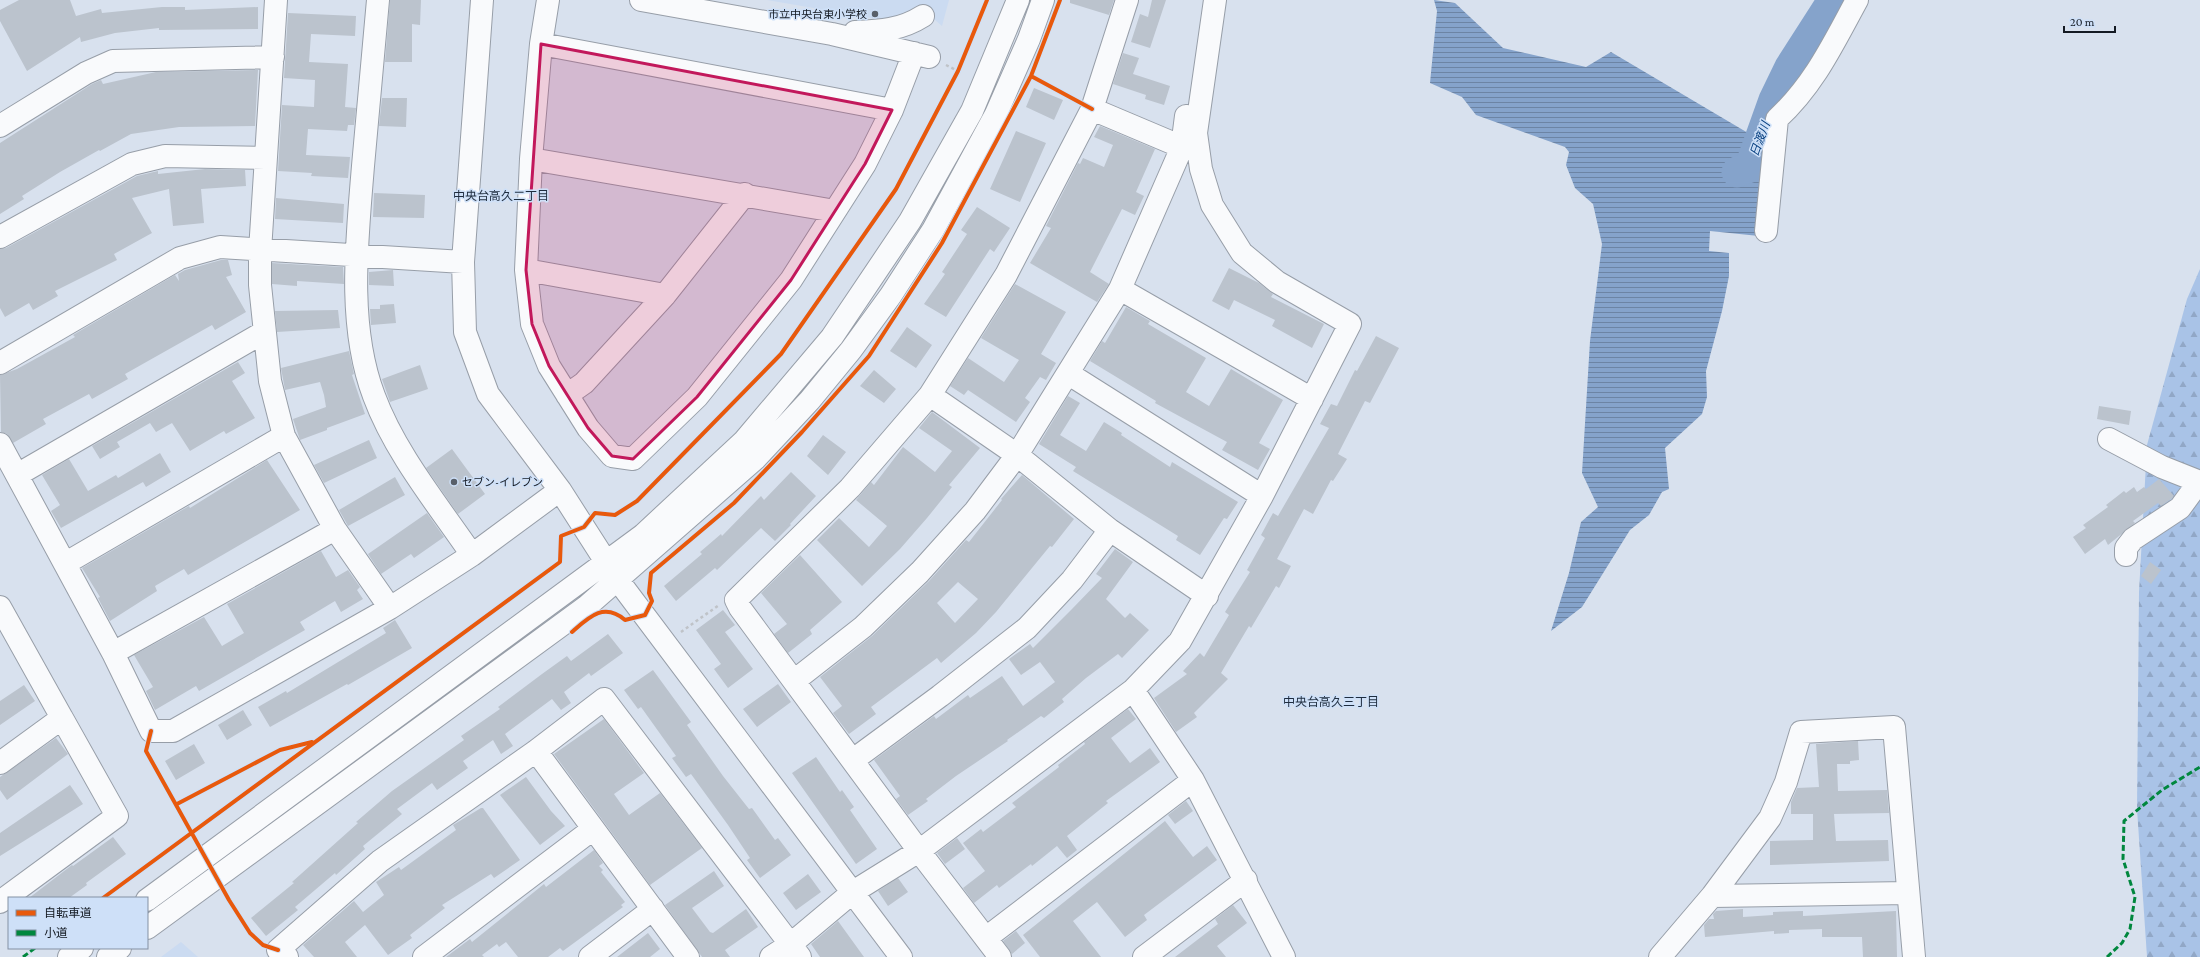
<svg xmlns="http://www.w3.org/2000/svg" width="2200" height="957" font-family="'Crimson Pro','Noto Sans JP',serif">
  <defs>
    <pattern id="forest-firs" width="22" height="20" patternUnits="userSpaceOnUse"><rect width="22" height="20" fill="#a9c3e7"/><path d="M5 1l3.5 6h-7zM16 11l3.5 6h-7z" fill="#91a7c6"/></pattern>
    <pattern id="water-rules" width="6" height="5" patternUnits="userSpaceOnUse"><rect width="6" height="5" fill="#85a3cb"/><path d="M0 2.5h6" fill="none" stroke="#6c84a4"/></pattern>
  </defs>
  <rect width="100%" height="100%" fill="#d8e1ee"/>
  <path fill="#cbdbf1" d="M767,0H949L942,26L921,8L883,20Z
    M181,942L198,957H161Z"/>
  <path fill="url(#forest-firs)" d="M2200,269V957H2147L2137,809L2139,592L2147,445L2187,299Z"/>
  <path fill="url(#water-rules)" d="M1434,0L1455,3L1503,48L1586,67L1611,52L1765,143L1759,236L1710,231L1709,251L1729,253V276L1722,311L1706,371L1707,397L1702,414L1665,448L1669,489L1662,492L1649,515L1630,530L1582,607L1551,631L1569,573L1581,522L1598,507L1582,473L1590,341L1602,244L1593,204L1575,188L1566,165L1569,152L1565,147L1476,115L1462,97L1430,83L1437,11Z"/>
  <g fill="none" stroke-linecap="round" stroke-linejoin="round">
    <path stroke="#85a3cb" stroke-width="31" d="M1737,172L1750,167L1774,100L1790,67L1833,0"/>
  </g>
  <path fill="#bbc3cd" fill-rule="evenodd" d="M19,0H70L76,16L101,9L102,13L162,7H185V10L258,7V29L159,30V28L115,33L81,42L80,37L27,71L0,21V10Z
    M390,0H421L420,25L412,24V62H385Z
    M1070,0H1114L1109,15L1070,3Z
    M1152,0H1166L1150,48L1131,42L1140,14L1148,17Z
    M288,13L356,16L355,36L311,34L309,62L348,64L345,107L356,108L354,125H348L347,131L308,129L306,155L350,157L348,178L311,176L312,173L278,171L282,105L314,107L315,80L284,78Z
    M1123,53L1139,58L1133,74L1170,86L1164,105L1145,99L1146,95L1113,84Z
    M258,70L255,126L179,127L131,134L100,151L99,150L60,172L22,196L24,199L0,214V143L92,84L101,80L103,84L156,72Z
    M1034,88L1063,100L1054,120L1026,107Z
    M382,98H407L406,127L379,126Z
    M1100,126L1155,149L1136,192L1144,196L1135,215L1122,209L1090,272L1109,284L1097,302L1030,263L1051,228L1046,226L1078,163L1080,164L1083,158L1104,167L1113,145L1094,137Z
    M1016,131L1046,143L1020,202L990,189Z
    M205,169L245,170L246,186L201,189L204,223L173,226L169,189L132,198L152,233L114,254L117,260L55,291L58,296L33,310L29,303L5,317L0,308V249L6,248L137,176L158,171V174Z
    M374,193L425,195L424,218L373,217Z
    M276,198L344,204L343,223L275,219Z
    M977,207L1010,228L994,252L990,249L946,317L924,304L945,274L942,272L967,234L961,230Z
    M221,260H228L232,275L226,277L246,312L215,330L212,325L164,352L125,374L128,379L92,399L89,394L43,419L46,424L13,443L7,434L1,432L0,375L17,369L75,337L73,335L175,275L179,281L178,274L185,270Z
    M272,263L343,267L344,284L297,281V286L272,284Z
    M1229,268L1259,283L1273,294L1271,297L1324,324L1312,348L1272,326L1275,320L1234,300L1229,310L1212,301Z
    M393,270L394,286L369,285V272Z
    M1015,284L1066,312L1041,354L1056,363L1046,380L1040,377L1025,398L1030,402L1016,422L968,390L964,395L950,386L968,358L1004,382L1019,360L981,338Z
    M394,304L396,323L371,325L370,309H380V305Z
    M1126,307L1150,321L1148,324L1206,358L1186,392L1209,406L1231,369L1283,400L1259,443L1270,449L1258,470L1222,450L1227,442L1155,403L1156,401L1090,361L1102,341L1105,343Z
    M338,310L340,328L277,332L275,311Z
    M907,327L932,345L916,368L890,351Z
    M1376,336L1399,348L1370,403L1365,401L1338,454L1347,459L1333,481L1331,480L1313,514L1304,509L1277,559L1291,566L1279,588L1276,586L1251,628L1249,626L1221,673L1228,679L1194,713L1197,717L1176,732L1154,698L1187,674L1183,671L1200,653L1204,657L1229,615L1225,612L1250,572L1247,570L1265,538L1261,535L1273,513L1278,516L1329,428L1320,424L1331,404L1337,406L1355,370L1357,371Z
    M349,351L354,374L352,375L365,414L327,428V430L300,440L293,419L326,407L324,395L320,382L285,390L281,368Z
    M238,362L245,373L232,381L255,418L226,434L224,431L190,451L172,423L156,432L150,423L117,442L120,447L100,459L92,446Z
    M420,365L428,389L390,402L382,379Z
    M874,370L896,389L884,403L860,386Z
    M1068,396L1080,403L1060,435L1086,451L1104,422L1122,433L1121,435L1170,467L1172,462L1238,502L1227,519L1224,518L1200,555L1176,540L1178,536L1073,471L1076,467L1039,444Z
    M2099,406L2131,411L2129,425L2097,419Z
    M932,412L980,448L949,485L952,487L927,518L900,549L862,586L817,540L839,518L869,547L887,526L856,500L871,482L874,485L903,447L935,472L952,451L919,428Z
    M823,435L846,452L828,475L807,456Z
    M369,440L377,458L324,483L314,465Z
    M452,449L485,494L458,514L426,468Z
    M160,453L171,472L146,487L143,482L61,528L51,511L60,505L42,475L69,459L88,491L116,475L118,478Z
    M267,460L300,510L188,575L184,569L155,586L157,591L110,621L98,598L100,597L82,568L189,506L190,508Z
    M791,472L816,496L790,524L791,525L775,541L761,528L717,570L715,568L676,601L664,586L702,554L700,552L721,534L722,536L761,496L764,500Z
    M1022,475L1074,519L1052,547L1050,546L996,612L976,633L941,663L937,658L871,707L876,714L849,734L833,713L842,706L820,677L872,636L929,581L966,540L969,542L1002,500L1001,499ZM958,582L978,599L955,623L937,603Z
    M395,477L405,495L348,526L339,510Z
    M2159,479L2174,496L2171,499L2161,506L2158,503L2133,521L2135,523L2108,545L2105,539L2085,554L2073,537L2086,528L2083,525L2108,507L2106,505L2124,491L2126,493L2134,487L2137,492L2144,487L2146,489Z
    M427,513L444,537L414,558L411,554L381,574L368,554Z
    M1115,549L1133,562L1106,599L1125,618L1130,613L1149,630L1122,658L1118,654L1086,678L1062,699L1064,702L1044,718L1041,716L1007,740L1008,741L956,776L926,799L928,801L908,815L896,799L900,796L874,760L934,716L936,719L968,695L970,698L1002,676L1023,706L1055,682L1040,662L1021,675L1009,659L1030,644L1033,648L1072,609L1102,578L1096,574Z
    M321,551L336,577L348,570L360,587L357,590L363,599L341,612L335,601L300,622L305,630L199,691L196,686L155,710L146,691L153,687L134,655L204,617L222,646L244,633L227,604Z
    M800,555L842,602L810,630L812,634L788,653L774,634L787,624L761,593Z
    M2150,562L2161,570L2151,584L2141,576Z
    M723,610L735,625L725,632L753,669L728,688L714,669L721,664L696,630Z
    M395,620L412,648L348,685L347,684L270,727L258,707L286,691L287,693L386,633L383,628Z
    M608,634L623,653L591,676L589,673L564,692L571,703L561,710L552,699L505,734L513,746L501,754L493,740L463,761L468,768L437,790L432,783L397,809L402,814L363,846L365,849L336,875L335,873L295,907L298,910L266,936L251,918L294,883L292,882L358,823L356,822L392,791L464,740L461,736L500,709L498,707L542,674L567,656L571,661Z
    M653,670L691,722L687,725L723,776L749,809L752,808L775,840L778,838L791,855L760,878L747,860L750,858L728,825L691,774L686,777L672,758L676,756L641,707L638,709L624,690Z
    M778,684L791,702L757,727L743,709Z
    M24,685L35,701L0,725V701Z
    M1128,709L1136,719L1111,738L1130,763L1150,748L1160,762L1106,801L1108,803L1067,836L1077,850L1067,858L1057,846L1032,866L1031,864L999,888L997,885L974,903L963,888L985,871L963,843L981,829L983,832L1016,807L1012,803L1059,767L1058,765L1085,744L1084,742Z
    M243,710L252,725L227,740L218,725Z
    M604,719L644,773L614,794L629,815L660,793L702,848L650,885L554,754Z
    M56,738L68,754L7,800L0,790V777Z
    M1858,741L1859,760L1850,761V764H1837L1838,791L1887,790L1889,813L1834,814L1836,841L1888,840L1889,861L1770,865V841L1813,840V814H1791V802L1797,788L1819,787L1816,744Z
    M194,744L205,763L176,780L165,761Z
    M816,757L840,792L842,790L854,807L850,810L877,849L856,864L792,773Z
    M526,777L551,811L565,826L540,845L500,795Z
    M70,785L83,804L0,856V833Z
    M1186,801L1193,811L1175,824L1168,815Z
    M481,808H483L520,860L494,878L491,874L442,905L445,908L410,935L412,938L388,955L365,925L345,942L357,957H314L303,945L354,901L363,912L384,895L376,882L399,867L401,870L456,830L453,825Z
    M1165,821L1193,857L1207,846L1217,860L1144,915L1147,920L1125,937L1097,902L1073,921L1101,957H1040L1023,935Z
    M113,837L126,854L86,883L87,885L69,898H29L72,865L73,866Z
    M957,838L965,849L945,864L937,853Z
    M594,850L603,863L599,866L603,870L601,872L625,902L621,905L623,907L563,951L560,948L548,957H518L506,942L499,947L497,944L482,955L484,957H446L470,939L472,942L544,884L546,887Z
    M714,871L724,886L692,908L710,932L713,933L746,909L758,927L725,950L730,957H702L665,905Z
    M808,874L821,892L796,910L783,893Z
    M898,878L908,892L888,906L878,891Z
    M1233,905L1247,923L1217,946L1226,957H1175L1218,924L1215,919Z
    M1743,909V917L1773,915V912L1803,911V916L1896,911L1897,957H1863L1862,937H1822V929L1789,930V933L1774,934V931L1705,937L1704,925L1709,919H1714L1713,914L1716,911Z
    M838,921L864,957H820L811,944Z
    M1016,931L1025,943L1012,954L1003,941Z
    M648,933L660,949L650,957H617Z"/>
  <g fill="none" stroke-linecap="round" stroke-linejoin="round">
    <defs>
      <path id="minor" d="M276,0L260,251V285L270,381L284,436L335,529L390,608
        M378,0C373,55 368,110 363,166C357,240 347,325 374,396C395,453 438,505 472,555
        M482,0L463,262L465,332L488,394L560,490L617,579L901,957
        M548,0L541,44L531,159L526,270L532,324L549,366L588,428L612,456L633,459L697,397L791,280L865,164L892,110L914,53
        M641,0L832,34L929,57
        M855,32C881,31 901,30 923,16
        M541,44L892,110
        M1092,109L1182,147
        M0,126L86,73L113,61L273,57
        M531,159L835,211
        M1766,231L1777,119C1814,85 1833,44 1857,0
        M0,237L132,164L165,156L265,158
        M526,270L665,295
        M1120,289L1312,399
        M0,363L180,258L220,247L463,262
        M1069,374L1262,496
        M567,395L584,383L665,295L745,194
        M930,395L1017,455L1110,530L1207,596
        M2109,439L2162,467L2200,482
        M0,444L113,653L151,731H173L390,608L472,555L560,490
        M17,475L264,332
        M2126,555V548L2133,539L2180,508L2199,482
        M66,563L284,436
        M0,607L62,718
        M113,653L335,529
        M794,681L863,627L920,572L975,511L1017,455L1120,289L1182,147L1186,116
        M1133,690L1193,780L1284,957
        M536,751L688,957
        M853,760L940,696L1027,628L1072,580L1110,530
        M0,763L62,718L117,816L0,902
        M1712,896L1908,893
        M147,900L643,535L744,441L832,337L910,221L972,111L1018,0
        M147,928L586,607L755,459L810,400L851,350L891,295L933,230L996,114L1029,39L1043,0
        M986,938L1193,780
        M69,957L82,948
        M108,957L120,948
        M287,957L278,950L380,861L536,751L604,699L800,957
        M424,957L593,829
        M590,957L653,909
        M771,957L791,944L853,892L919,851L1133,690L1180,641L1262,496L1350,324L1277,282L1242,253L1212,205L1201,169L1196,133L1215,0
        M1000,957L919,851L740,608L736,600L850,488L930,395L1006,275L1092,109L1127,0
        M1144,957L1246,880
        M1660,957L1712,896L1770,818L1786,782L1801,732L1894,727L1914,957"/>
    </defs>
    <use href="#minor" stroke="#979ea8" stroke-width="24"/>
    <path stroke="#bfc3c8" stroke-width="2.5" stroke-dasharray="3 3" stroke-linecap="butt" d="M946,65L958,71
      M681,632L719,605"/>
    <use href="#minor" stroke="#f9fafc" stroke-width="22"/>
    <path stroke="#00873e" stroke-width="3" stroke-dasharray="6 3" stroke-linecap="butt" d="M23,957L35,948
      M2107,957L2122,943L2130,929L2135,897L2123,859L2124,821L2162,790L2200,767"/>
    <defs>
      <path id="cycleway" d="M1031,76L1092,109
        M572,632C589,617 604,602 625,620L645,615L652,601L649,593L651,573L734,503L802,432L869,356L942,243L1031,76L1060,0
        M151,731L146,751L229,900L250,933L263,945L278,950
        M177,804L280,750L312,742
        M103,898L560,562L561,536L584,527L595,513L615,515L637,501L781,354L896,189L958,71L987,0"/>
    </defs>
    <use href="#cycleway" stroke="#cee0f8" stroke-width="6"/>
    <use href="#cycleway" stroke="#e8590c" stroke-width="4"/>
  </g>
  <path fill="#c2185b" fill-opacity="0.2" stroke="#c2185b" stroke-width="3" stroke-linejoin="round" d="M541,44L892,110L865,164L791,280L697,397L633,459L612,456L588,428L549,366L532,324L526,270Z"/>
  <g fill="#59606a" stroke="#cee0f8" stroke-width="1.5">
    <circle cx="875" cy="14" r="4"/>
    <circle cx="454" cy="482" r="4"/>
  </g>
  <g text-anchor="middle" stroke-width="3" stroke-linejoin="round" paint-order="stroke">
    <g font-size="11" fill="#141a23" stroke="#cee0f8" text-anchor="end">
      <text x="867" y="18">市立中央台東小学校</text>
      <text x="462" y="486" text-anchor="start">セブン-イレブン</text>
    </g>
    <g font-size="12" font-style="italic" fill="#094181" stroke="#cee0f8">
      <text transform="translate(1760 139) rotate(-70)" y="4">日渡川</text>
    </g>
    <g font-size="12" fill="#1f2d3f" stroke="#cee0f8">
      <text x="501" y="200">中央台高久二丁目</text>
      <text x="1331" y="706">中央台高久三丁目</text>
    </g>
  </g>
  <rect x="8" y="897" width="140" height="52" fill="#cee0f8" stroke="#8491a3"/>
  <rect x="16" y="910" width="20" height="6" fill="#e8590c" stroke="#8491a3"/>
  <text x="44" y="917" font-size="12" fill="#141a23">自転車道</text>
  <rect x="16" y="930" width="20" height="6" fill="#00873e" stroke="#8491a3"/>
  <text x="44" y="937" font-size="12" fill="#141a23">小道</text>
  <path d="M2064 26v6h51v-6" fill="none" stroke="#141a23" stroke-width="2"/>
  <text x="2070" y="26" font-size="12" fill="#141a23" stroke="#cee0f8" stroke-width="3" paint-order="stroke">20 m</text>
</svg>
